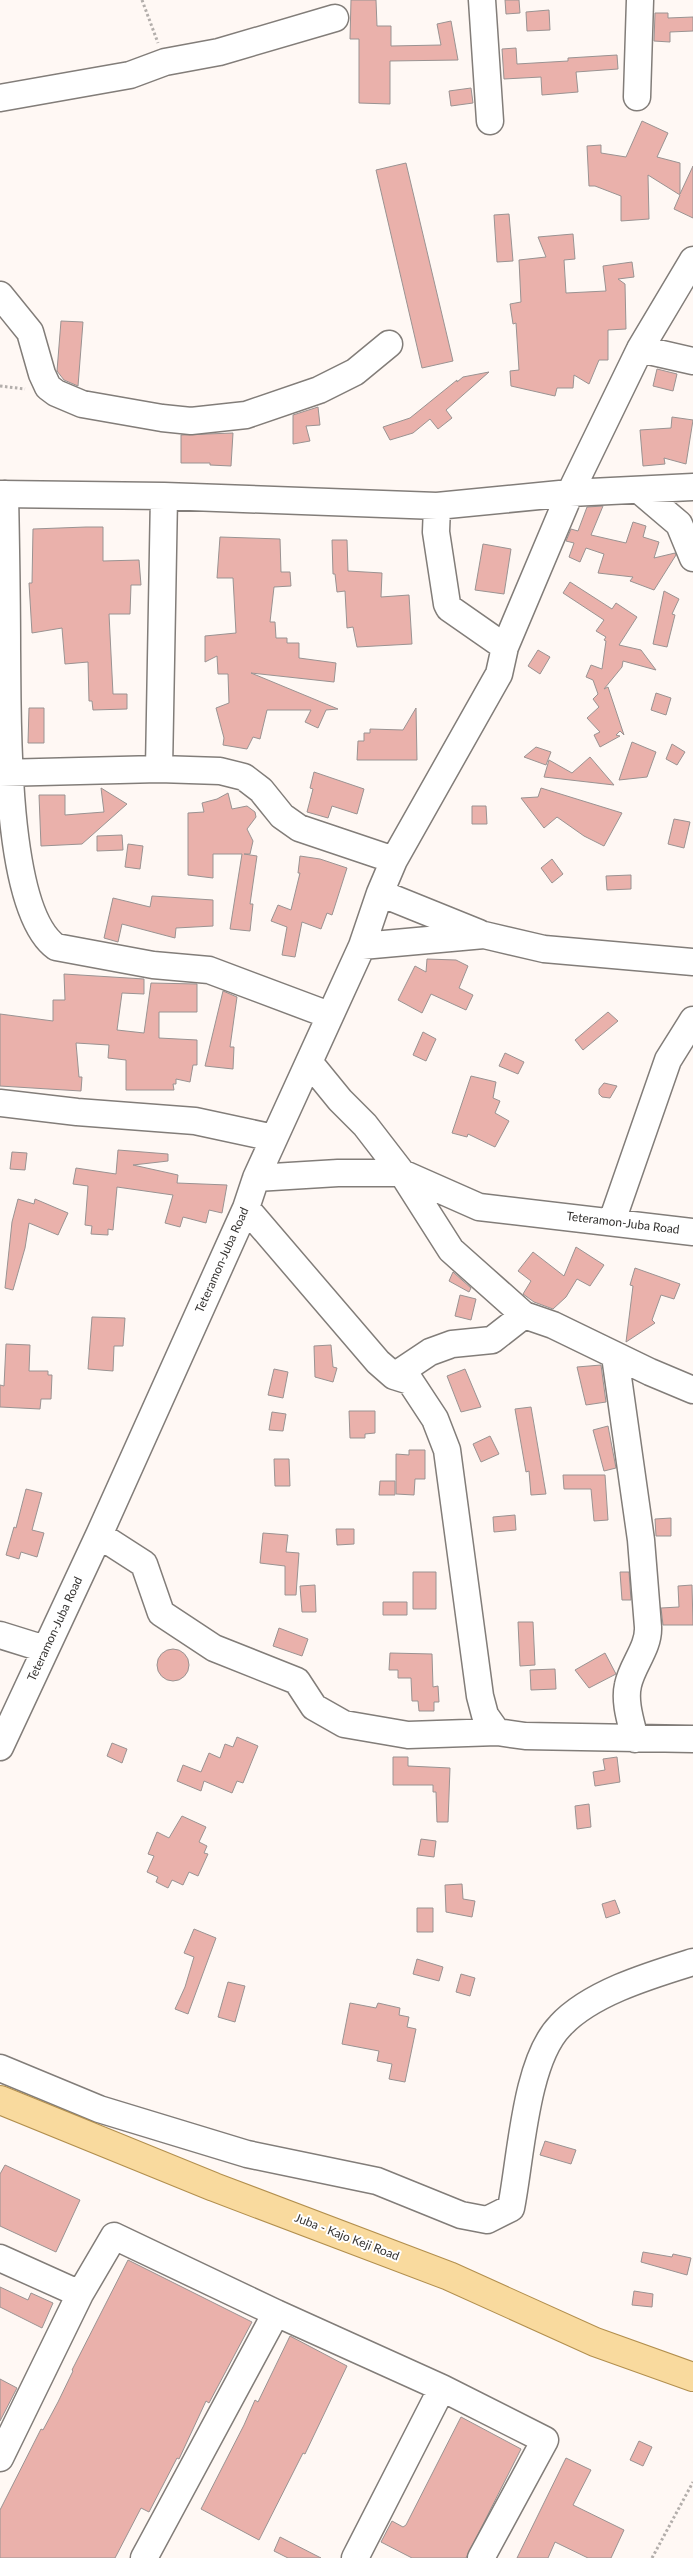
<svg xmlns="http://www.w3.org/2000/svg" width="693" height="2558" font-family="Lato,sans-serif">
  <rect width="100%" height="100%" fill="#fff8f4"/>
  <path fill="#eab1ab" stroke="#9a9392" d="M351,0H376L377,26H391V46L441,45L437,24L451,21L458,60L390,61V104L359,103V39H350Z
    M505,0H519L520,13L506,14Z
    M549,10L550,30L527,31L526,12Z
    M655,13H668V18L693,17V31L670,32V42L654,41Z
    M516,48L517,64L568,61V58L617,55L618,69L576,72L578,92L542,95L541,77L504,79L502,49Z
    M471,88L473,103L451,106L449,91Z
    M642,121L668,133L657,157L680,163V194L693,166V218L674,209L680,195L648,175L649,219L621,221V196L595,186H589L587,146L601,145V153L626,157Z
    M406,163L453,361L422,368L376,170Z
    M509,214L513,261L497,262L494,215Z
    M573,234L575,259L564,260L566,293L606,291L603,266L632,262L634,277L618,279L625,284L626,329L608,330V360H599L589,384L574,375L573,388H557L555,396L511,386L510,371L519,370L516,323L513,324L510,304L521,302L519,260L546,257L538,237Z
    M61,321L83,322L78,386L64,380L57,371Z
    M657,369L677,374L673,391L653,386Z
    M489,372L446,410L452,418L438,429L430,419L413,433L390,440L383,427L410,418L457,380V382L463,377Z
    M318,407L320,425L306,426L310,441L293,444V415Z
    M672,417L693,420L686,464L664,458L665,464L643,466L640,430L671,428Z
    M233,433L231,466L210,465V463H181V435Z
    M603,506L591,535L626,543L633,522L646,526L643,537L659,542L654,558L675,553L676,555L654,590L630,581L633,577L598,573L604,554L586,548L580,562L569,557L574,543L566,541L571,529L578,531L587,507Z
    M86,527H103V561L139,560L141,585H131L130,614H109L113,694H127V709L93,710L92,701H89L88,662L65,664L62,628L32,633L29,583H32L33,529Z
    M220,537L280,539L281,572H290L291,586L274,587L270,622H275L276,638H287V643H299V658L336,663L334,682L251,673L338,709L326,710L318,728L305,722L311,710H267L260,739L253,737L247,749L223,745L224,738L216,708L229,703L228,674H218L217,656L205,662V636L236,633L233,578H217Z
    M332,540H347L348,571L382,573L381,597L409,595L412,644L357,647L353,627L347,628L345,591L337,592L335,574H333Z
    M483,544L511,549L504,594L475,590Z
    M570,582L612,609L616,603L637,617L619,645L641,650L656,670L623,661L622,667L604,689L608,687L624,735L620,731L616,735L620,736L600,747L594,735L600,732L587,718L599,707L593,699L598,694L593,680L586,677L591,665L602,669L606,641L604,640L606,637L596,631L604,620L563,593Z
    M664,591L679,599L672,614L675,615L667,647L653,644Z
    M538,650L550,657L540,674L528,666Z
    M656,693L671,698L666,715L651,710Z
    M29,708H44V743H28Z
    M416,708L417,760H357L358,741H364V733H370V729L403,730Z
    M632,742L656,752L647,777L619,780Z
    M672,744L685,752L677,765L666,759Z
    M536,747L551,752L546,765L524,757Z
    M590,757L614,785L544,777L549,760L572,773Z
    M314,772L364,789L357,814L332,806L328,818L307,812L313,789L310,788Z
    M101,788L127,804L82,844L41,846L39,795H65V815L104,812Z
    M541,788L622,813L604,846L584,836L557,817L544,828L521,798L538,797Z
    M228,793L232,809L247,806L255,812L256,817L247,829L253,841L250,854H244L257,856L250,904H253L250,931L230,929L242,854H213V878L188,875V813L204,812L202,803L217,799Z
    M472,806H486L487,824H472Z
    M674,819L690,822L684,848L668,844Z
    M122,835L123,850L97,851V836Z
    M128,844L143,846L140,869L125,867Z
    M300,856L320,859L347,868L332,915L327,913L321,929L302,922L295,957L282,955L287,927L271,921L278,905L291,910L300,873H298Z
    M552,859L563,874L552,883L541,868Z
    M631,875V889L607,890L606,876Z
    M152,896L213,900V926L176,928L175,938L122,924L118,942L104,938L113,898L150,907Z
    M427,959L456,960L468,966L459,988L473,995L466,1010L431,994L422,1013L398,1000L415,966L426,972Z
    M64,974L144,979V994L122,993L117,1030L144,1033L151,983L197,984V1012H159V1038L197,1040V1065H193L190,1082L176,1079V1084H173L174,1090H126V1060L108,1058L109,1045L76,1043L79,1077H82L81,1091L0,1086V1014L53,1021V1000H65Z
    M223,991L237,997L230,1047H234L233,1069L205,1066Z
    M608,1012L618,1021L583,1050L575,1040Z
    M423,1032L436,1039L426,1061L413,1055Z
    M505,1053L524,1062L518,1074L499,1066Z
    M471,1076L496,1082L493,1098L500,1101L495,1113L509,1121L495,1147L468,1134L467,1137L452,1133Z
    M604,1083L617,1086L610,1098L602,1097L599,1094V1089Z
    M118,1150L168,1154V1161L133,1165L178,1175L177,1183L227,1185L222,1213L209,1210L206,1223L183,1217L180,1227L165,1223L173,1195L117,1187L113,1230L108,1229V1235L91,1234L92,1226L85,1225L88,1186L73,1184L76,1168L116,1174Z
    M12,1152L27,1153L25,1170L10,1169Z
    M18,1199L34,1204L35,1199L68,1213L58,1235L29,1223L25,1248L13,1290L5,1288L12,1222Z
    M576,1247L604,1265L590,1286L577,1279L566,1297L553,1309L534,1302L523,1294L531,1281L518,1271L533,1252L564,1276Z
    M635,1268L680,1284L674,1299L661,1295L652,1320L655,1323L626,1342L633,1286L630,1285Z
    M453,1272L471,1288L469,1292L449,1281Z
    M460,1295L476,1299L471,1320L455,1316Z
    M92,1317L125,1318L123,1346H114L113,1371L88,1369Z
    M6,1344L30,1345L29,1371H48V1375H52L51,1399H41L40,1409L0,1407V1385L4,1386Z
    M331,1345L333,1367L337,1368L333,1382L315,1377L314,1346Z
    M601,1365L606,1402L586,1405L577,1367Z
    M274,1369L288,1372L283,1398L268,1395Z
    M465,1369L481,1407L461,1412L447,1376Z
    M531,1407L546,1494L531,1495L529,1471L526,1472L515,1409Z
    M349,1411H375V1433L365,1434V1438H350Z
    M272,1412L286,1414L283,1431L269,1430Z
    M608,1426L616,1468L604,1471L593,1430Z
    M490,1436L499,1454L481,1462L473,1444Z
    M409,1450H425V1479H415L414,1495L396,1494V1454L409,1455Z
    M274,1459H289L290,1486H275Z
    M563,1475H605L608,1520L594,1521L591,1489H564Z
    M380,1481H395V1495H379Z
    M26,1489L42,1493L32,1530L44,1533L37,1557L21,1552L19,1559L6,1555L14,1527L16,1528Z
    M515,1515L516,1530L494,1532L493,1517Z
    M671,1518V1536H656L655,1519Z
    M336,1529H354V1544L337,1545Z
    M263,1533L288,1535L286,1552L299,1553L296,1595H285V1566L260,1563Z
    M413,1572H436V1609H413Z
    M620,1572H629L631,1600H622Z
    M315,1585L316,1612H302L300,1586Z
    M692,1585L693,1625H663L661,1608L679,1607L678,1586Z
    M383,1602H407V1615H383Z
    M518,1622H533L535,1665L520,1666Z
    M279,1628L308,1639L302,1656L273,1646Z
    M157 1665a16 16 0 1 1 32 0a16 16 0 1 1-32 0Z
    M390,1653L432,1654L433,1687L438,1686L439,1702H434V1711H419L418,1701H412L411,1678H398V1670H389Z
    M605,1653L616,1674L589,1688L575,1670Z
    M555,1669L556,1689L531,1690L530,1670Z
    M237,1737L258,1746L243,1783L237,1781L232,1793L204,1781L201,1791L177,1781L183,1765L201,1772L209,1753L220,1758L225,1744L233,1747Z
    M112,1743L127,1749L122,1763L107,1756Z
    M393,1757H408V1766L450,1768L448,1822H437L436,1792H433V1785H393Z
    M617,1757L620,1782L595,1786L593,1772L605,1770L603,1759Z
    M589,1804L591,1827L577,1829L575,1806Z
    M182,1816L206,1827L199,1842L207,1846L204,1853L208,1854L198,1876L189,1872L183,1885L172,1880L168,1888L156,1882L158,1877L147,1872L154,1856L148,1854L157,1832L169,1838Z
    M421,1839L436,1841L434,1857L418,1855Z
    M462,1884L463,1899L475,1901L472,1917L446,1912L445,1885Z
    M615,1900L620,1913L606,1918L602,1904Z
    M417,1908H433V1932H417Z
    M194,1929L216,1938L188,2014L175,2009L185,1987L194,1957L184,1953Z
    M417,1959L443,1967L439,1981L413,1974Z
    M461,1974L475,1978L470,1996L456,1992Z
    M228,1982L245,1986L235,2022L218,2017Z
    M350,2003L376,2008L378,2003L400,2008L399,2015L409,2017L407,2027L416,2029L405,2082L389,2079L392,2064L377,2061L379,2051L342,2044Z
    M545,2141L576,2150L571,2164L540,2155Z
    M5,2165L80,2200L56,2252L0,2226V2174Z
    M643,2252L672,2257L673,2254L691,2258L687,2275L641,2262Z
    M128,2260L252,2322L209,2403L206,2401L179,2459L177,2458L149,2512L141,2508L115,2558H0V2510L41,2429L43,2430L58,2402L73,2371L72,2370Z
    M0,2287L28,2300L31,2293L53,2303L42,2328L0,2307Z
    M634,2291L653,2294L652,2307L632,2305Z
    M290,2336L347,2366L305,2454L303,2453L259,2540L201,2509L244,2425L255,2400L258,2402Z
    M0,2379L17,2388L0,2421Z
    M461,2417L521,2449L466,2558H412L381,2542L392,2521L403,2527L406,2525Z
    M639,2441L652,2447L643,2466L630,2460Z
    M566,2458L591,2470L573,2505L624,2530L611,2558H588L555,2542L548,2558H517Z
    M280,2537L321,2558H288L274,2551Z"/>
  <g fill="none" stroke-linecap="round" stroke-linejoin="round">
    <defs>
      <path id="minor" d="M482,0L490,121
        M637,97L640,0
        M0,98L130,75L165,62L219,52L335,18
        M0,295L30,332L42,374L48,387L56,393L82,404L162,418L191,421L246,415L319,390L355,372L389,344
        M640,349L693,361
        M639,490L679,524L693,558
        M0,494L164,496L437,506L570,493L693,487
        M5,494C6,546 7,598 7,650C8,713 3,909 56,947L153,965L209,970L329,1015
        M437,506L436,532L447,604L449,608L505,647
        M159,769L164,496
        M0,773L159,769L220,771L244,777L261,790L282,816L299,828L394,860
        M380,893L479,933
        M362,946L484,935L544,949L693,962
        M309,1062L340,1100L365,1125L402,1173L451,1250L524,1315L553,1325L650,1372L693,1390
        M0,1103L77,1112L195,1121L274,1138
        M256,1178L362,946L380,893L394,860L499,674L505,647L570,493L640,349L693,260
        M246,1208L378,1362L394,1376L410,1381L435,1419L447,1450L480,1696L485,1715L497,1732
        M612,1221L668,1060L693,1020
        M615,1356L641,1540L648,1627C649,1648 632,1665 628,1685C624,1702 631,1722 635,1739
        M394,1376L430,1352L452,1344L492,1340L524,1315
        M99,1535L144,1564L161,1613L214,1648L297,1681L314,1707L344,1724L408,1735L497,1732L525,1736L693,1739
        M0,1635L45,1649
        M0,1747L99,1535L246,1208L256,1178L338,1173H402L479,1207L693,1232
        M0,2068L99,2109L247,2154L377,2181L461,2215L487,2220L511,2208C521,2158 525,2062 560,2026C590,1993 651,1975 693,1962
        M0,2258L80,2294L0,2458
        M80,2294L114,2236L276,2313L144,2558
        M276,2313L442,2388L355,2558
        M442,2388L545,2440L481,2558"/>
      <path id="major" d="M0,2100L214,2187L449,2276L595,2342L693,2377"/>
    </defs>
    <use href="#minor" stroke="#827d79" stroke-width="29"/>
    <use href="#major" stroke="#b28f4e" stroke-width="30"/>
    <path stroke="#b3aeab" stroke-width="3" stroke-dasharray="2.5 2.5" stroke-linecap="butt" d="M142,0L158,43
      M0,386L25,389
      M652,2558L693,2482"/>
    <use href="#minor" stroke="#fff" stroke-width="26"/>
    <use href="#major" stroke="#f9da9e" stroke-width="28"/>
  </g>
  <g text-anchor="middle" stroke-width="4" stroke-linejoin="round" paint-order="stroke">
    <g font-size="12" fill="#353331" stroke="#fff">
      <text transform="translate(623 1223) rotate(7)" y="4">Teteramon-Juba Road</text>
      <text transform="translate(222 1260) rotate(-66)" y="4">Teteramon-Juba Road</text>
      <text transform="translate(55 1629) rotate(-65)" y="4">Teteramon-Juba Road</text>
      <text transform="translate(347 2237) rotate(21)" y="4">Juba - Kajo Keji Road</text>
    </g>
  </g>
</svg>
